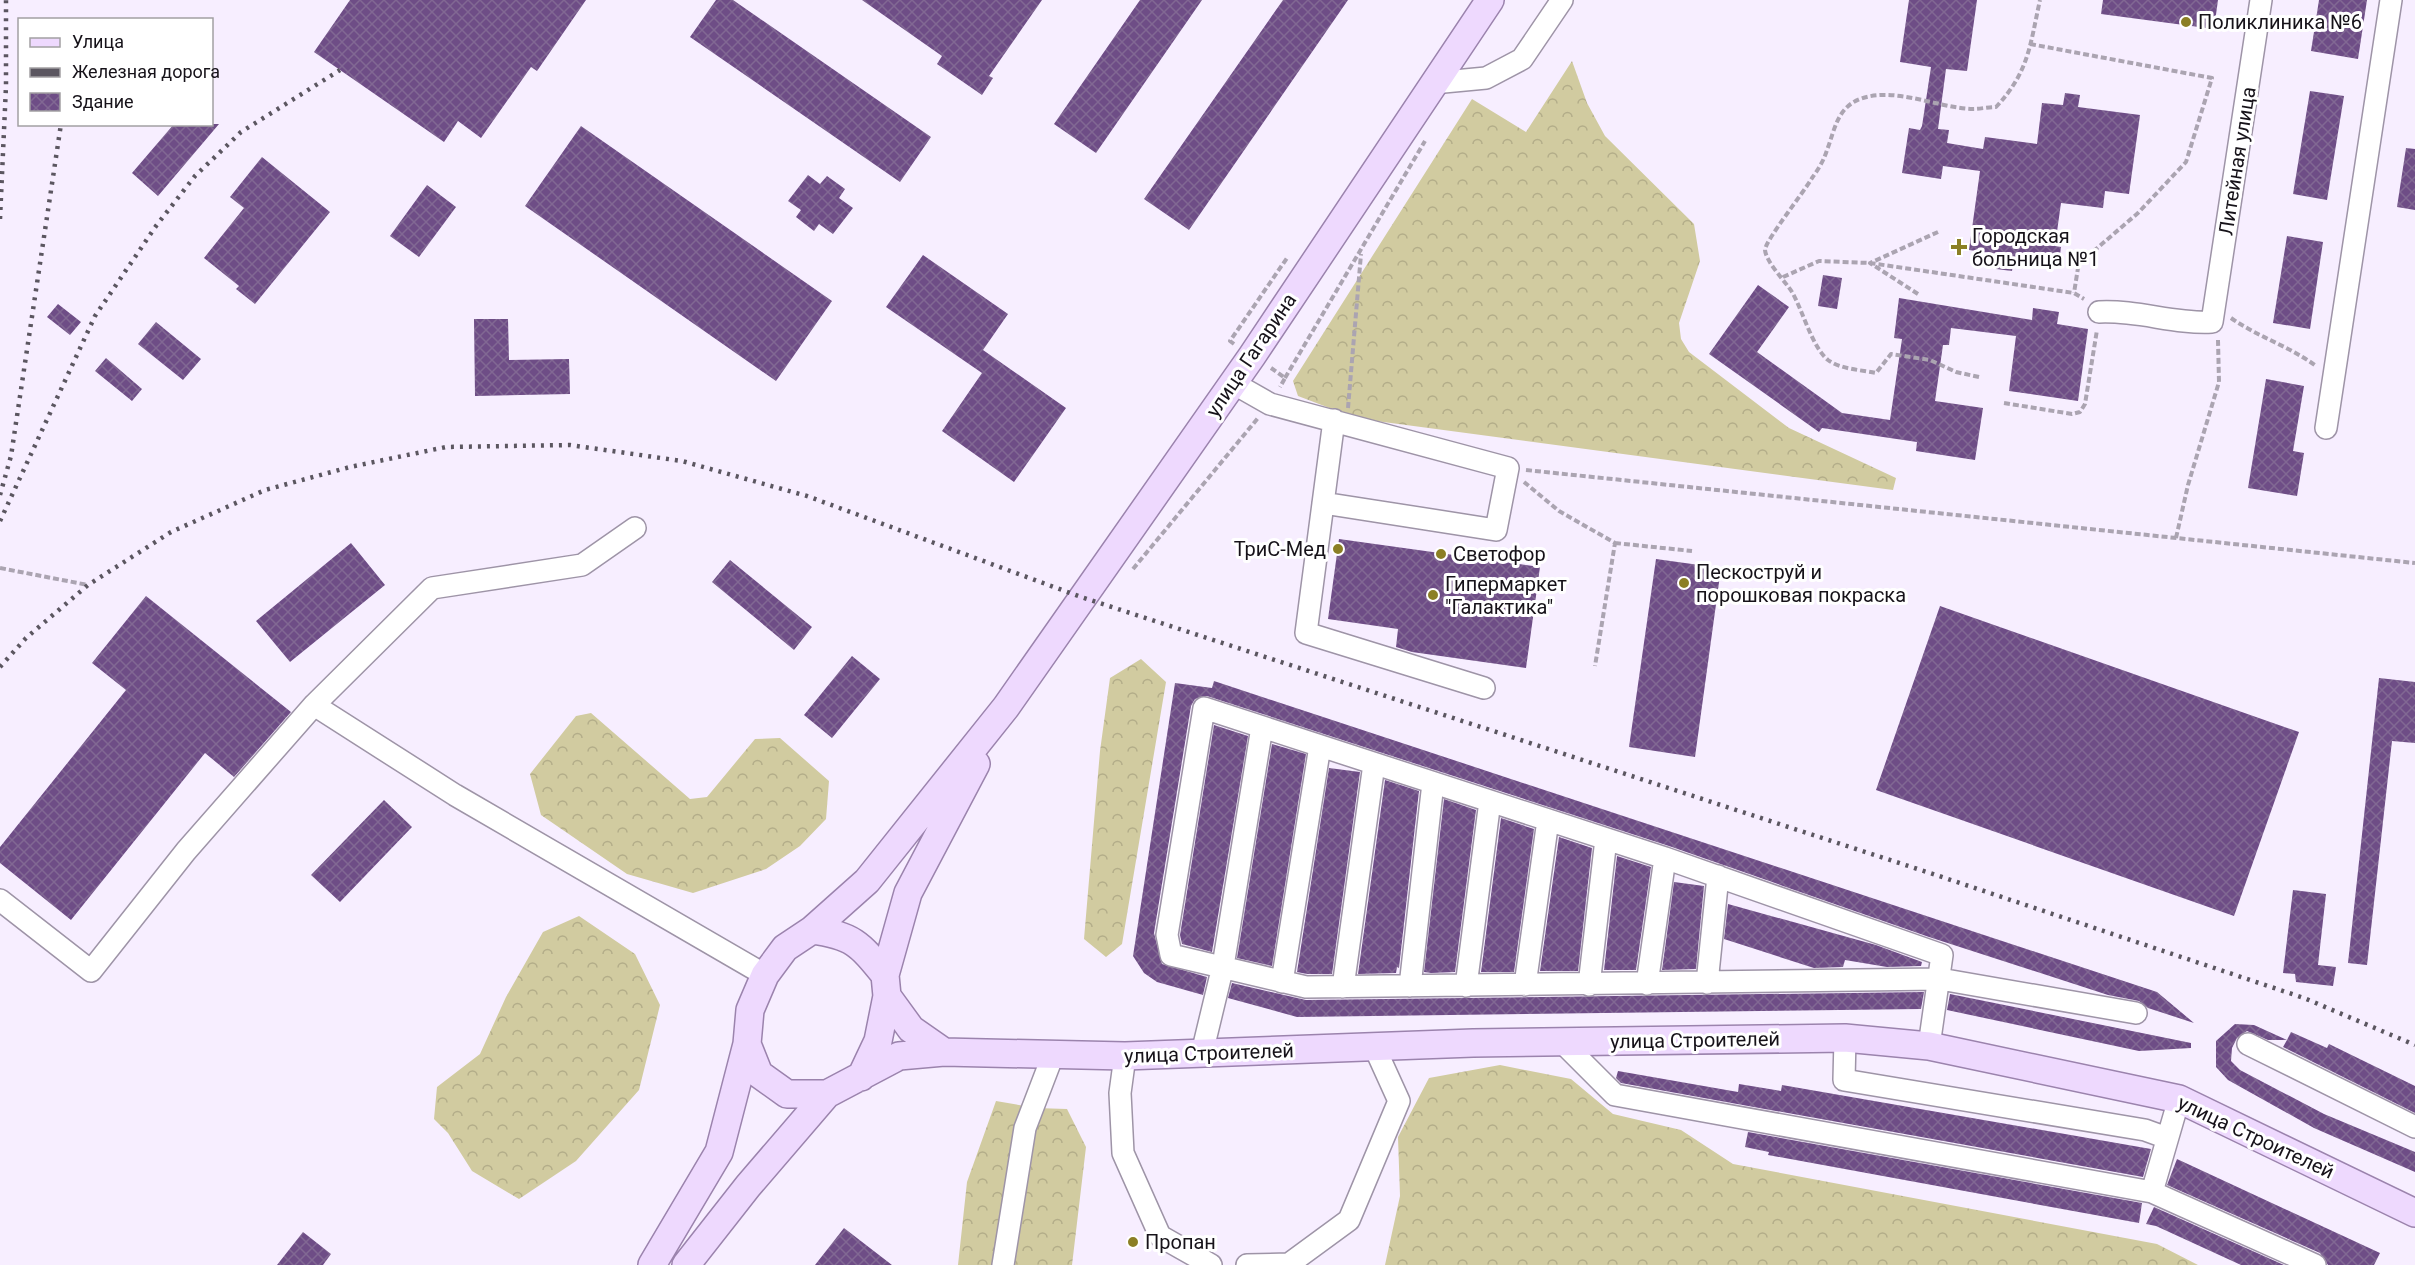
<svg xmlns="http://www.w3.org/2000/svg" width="2415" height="1265" font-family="Roboto,sans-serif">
  <defs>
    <pattern id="forest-crowns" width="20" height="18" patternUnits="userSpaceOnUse" patternTransform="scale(1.5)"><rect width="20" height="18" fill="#d1cba0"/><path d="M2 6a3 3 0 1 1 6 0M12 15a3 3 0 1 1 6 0" fill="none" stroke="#b3ad89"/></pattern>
    <pattern id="building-cross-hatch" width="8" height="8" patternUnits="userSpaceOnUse" patternTransform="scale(1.5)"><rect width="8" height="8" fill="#6e4d86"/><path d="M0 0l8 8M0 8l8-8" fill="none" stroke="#816893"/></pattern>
  </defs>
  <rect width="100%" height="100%" fill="#f7eeff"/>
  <path fill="url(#forest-crowns)" d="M1572,61L1587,103L1605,136L1694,224L1700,261L1679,323L1681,339L1689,352L1789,428L1896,478L1893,490L1376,421L1348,415L1298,396L1293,381L1472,99L1526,132Z
    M1141,659L1166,682L1122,944L1106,957L1084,939L1100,751L1110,678Z
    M591,713L690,799L707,797L755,739L780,738L829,781L826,819L800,846L766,869L693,893L627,874L541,815L530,774L576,716Z
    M579,916L635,954L660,1005L639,1090L576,1161L519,1199L472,1171L448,1133L434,1119L437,1087L480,1054L506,997L543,932Z
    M1500,1065L1571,1079L1613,1114L1681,1130L1733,1164L2157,1244L2198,1265H1385L1400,1196L1398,1137L1429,1078Z
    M996,1101L1036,1108L1067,1109L1086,1147L1072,1265H958L967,1182Z"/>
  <path fill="url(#building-cross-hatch)" d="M350,0H586L537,71L531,67L481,138L458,121L444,142L314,52Z
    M716,0H733L931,137L900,182L690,37Z
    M862,0H1042L989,76L993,78L982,95L937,64L942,56Z
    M1140,0H1202L1096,153L1054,124Z
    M1283,0H1348L1189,230L1144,199Z
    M1909,0H1977L1967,71L1946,69L1938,129L1949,130L1947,143L1983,149L1985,137L2037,144L2042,103L2063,105L2065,93L2080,95L2078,107L2140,115L2129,194L2105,191L2103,208L2061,203L2055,246L2061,247L2059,263L2014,257L2012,271L1996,269L1998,254L1969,250L1980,171L1943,166L1941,179L1902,173L1909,128L1920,130L1922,126L1931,67L1900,62Z
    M2103,0H2218L2214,29L2101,14Z
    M2319,0H2367L2358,59L2311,51Z
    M2310,91L2344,96L2327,200L2293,194Z
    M174,124H219L158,196L132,173Z
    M581,126L832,301L776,381L525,206Z
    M2406,148L2415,149V210L2397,207Z
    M262,157L330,212L255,304L236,289L239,286L204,258L244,208L230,197Z
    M808,175L820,184L827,176L845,189L839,198L853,208L833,234L819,224L814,231L796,217L801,210L788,201Z
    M427,185L456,207L419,257L390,236Z
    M2287,236L2323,242L2310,329L2273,323Z
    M923,255L1008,314L983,350L1066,408L1014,482L942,431L982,373L886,307Z
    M1823,275L1842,278L1837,309L1818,306Z
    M1758,285L1789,307L1757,352L1842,413L1890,420L1902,339L1894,338L1899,298L2032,320L2033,308L2059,312L2057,324L2088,329L2078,401L2009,391L2016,336L1951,328L1949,345H1943L1935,401L1983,408L1975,460L1916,451L1917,442L1822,428L1819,432L1709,354Z
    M58,304L81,322L70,335L47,317Z
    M474,319H508L509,360L569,359L570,394L475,396Z
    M156,322L201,359L183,380L138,344Z
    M106,358L142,389L132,401L95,371Z
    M2266,379L2304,386L2293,451L2304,453L2297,496L2248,488Z
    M1339,539L1540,567L1526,668L1412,652L1396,647L1398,629L1328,619Z
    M351,543L385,585L290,662L256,621Z
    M1656,559L1721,568L1695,757L1629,747Z
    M730,560L812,627L794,650L712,582Z
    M146,596L291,712L234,777L205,753L71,920L0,863V847L126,690L92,663Z
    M1940,606L2299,732L2234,916L1876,790Z
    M852,656L880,679L832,738L804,715Z
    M2379,678L2415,682V743L2392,741L2367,965L2348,963Z
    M1214,681L2157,992L2194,1023L2148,1008L2139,1001L2108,995L1929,937L1669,846L1207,696L1195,699L1191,706L1154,933L1162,964L1207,977L1203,995L1157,982L1144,973L1133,956L1175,683L1212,688Z
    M1214,725L1248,736L1212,952L1182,944L1180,935Z
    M1272,744L1306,754L1272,966L1237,958Z
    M1329,768L1360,772L1332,974H1307L1297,972Z
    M1385,780L1419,791L1399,968L1397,967L1396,973L1358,974Z
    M1444,799L1476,810L1455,972L1431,973L1424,972Z
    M384,800L412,827L340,902L311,875Z
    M1501,818L1534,829L1514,972H1481Z
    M1559,837L1592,848L1578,971H1540Z
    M1617,856L1651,867L1636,970H1604Z
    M1674,882L1704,886L1696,969L1662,970Z
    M2293,890L2326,894L2318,965L2336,967L2333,986L2296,982L2295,974L2283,973Z
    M1728,904L1876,945L1922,962L1921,966L1887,967L1845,960L1843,967L1814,968L1724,939Z
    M1232,983L1306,1000L1924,992L1921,1009L1297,1017L1228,998Z
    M1950,994L2191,1043V1048L2139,1051L1947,1010Z
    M2235,1024L2254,1025L2287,1040L2291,1032L2327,1048L2329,1044L2415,1086V1113L2283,1047L2287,1040H2268L2247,1031L2237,1038L2232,1048L2231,1061L2240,1070L2324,1114L2415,1152V1172L2314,1128L2228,1080L2216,1067V1041Z
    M1618,1071L1738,1092L1739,1084L1781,1091L1782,1085L2151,1149L2143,1177L1621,1083L1616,1078Z
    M1748,1132L2142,1203L2139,1223L1768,1155L1769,1152L1745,1147Z
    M2177,1159L2380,1253L2374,1265H2328L2320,1253L2167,1185Z
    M2154,1207L2284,1265H2241L2156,1226L2146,1224Z
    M844,1228L892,1265H815Z
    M303,1232L331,1254L323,1265H277Z"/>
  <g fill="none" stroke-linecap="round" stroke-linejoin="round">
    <defs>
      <path id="minor" d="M1433,83L1486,78L1522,59L1562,0
        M2099,312C2138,310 2174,324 2212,322L2261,0
        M1233,383L1270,404L1508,468L1496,530L1323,503
        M1334,420L1306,633L1484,688
        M2326,428L2391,0
        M314,705L455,795L765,975
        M0,900L91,971L186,851L314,705L432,588L582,565L635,528
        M1282,982L1320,746
        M1707,983L1718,876
        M1647,984L1665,858
        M1525,985L1548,820
        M1589,985L1606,839
        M1410,986L1433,783
        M1466,986L1490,801
        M1343,987L1374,764
        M1845,1038L1844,1080L2145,1130L2167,1138
        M1562,1042L1615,1095L2152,1192L2315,1265
        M2248,1044L2415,1127
        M1929,1046L1942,955L1665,858L1204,708L1167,935L1171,955L1306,987L1940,979L2136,1013
        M1202,1053L1223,966L1262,727
        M1125,1056L1120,1093L1123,1153L1160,1236L1211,1265
        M2152,1192L2179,1099
        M1003,1265L1025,1128L1053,1055
        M1247,1265L1289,1264L1349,1220L1399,1101L1374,1046"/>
      <path id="major" d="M812,930C853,936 859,943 885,975
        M887,996L911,1029L944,1052
        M747,1044L759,1074L787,1094H827
        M861,1077L878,1041L887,996L885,975L908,893L976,764
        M652,1265L719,1152L747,1044L750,1010L765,975L785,948L812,930L867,881L1006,707L1252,356L1490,0
        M686,1265L748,1186L827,1094L899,1056L944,1052L1125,1056L1473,1043L1845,1038L1929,1046L2179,1099L2415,1213"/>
    </defs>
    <use href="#minor" stroke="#9e94a7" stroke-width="24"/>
    <use href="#major" stroke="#9b83ad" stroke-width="30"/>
    <path stroke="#aba4b1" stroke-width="4" stroke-dasharray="6 3" stroke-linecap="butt" d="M2030,44L2212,78L2186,162L2138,213L2081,262L2078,268L2074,293
      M1783,277L1819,261L1870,263L2074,293L2084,299
      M1918,294L1870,263L1938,232
      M2231,318C2258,337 2289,346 2316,366
      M1234,344L1230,341L1287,258
      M1271,368L1285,378L1280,387
      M1979,377L1956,372L1930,360L1891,354L1876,373C1861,370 1840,369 1828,360C1812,347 1803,311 1792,292C1785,281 1766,262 1765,250C1765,241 1804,192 1812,178C1818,170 1824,160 1827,150C1835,129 1837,108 1860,99C1895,86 1937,108 1973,109C1980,109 1988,107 1996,107C2029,72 2030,45 2040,0
      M1285,378L1425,141
      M2004,403L2072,414L2080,412L2085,404L2097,330
      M1348,408L1361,254
      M1526,470L2415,563
      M1524,482L1559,511L1615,543L1595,666
      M2176,538L2188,485L2219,382L2218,340
      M1615,543L1692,551
      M0,568L88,585
      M1133,569L1258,418"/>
    <use href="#minor" stroke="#fff" stroke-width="21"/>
    <use href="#major" stroke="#eed9fe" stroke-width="27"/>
    <path stroke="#5b5660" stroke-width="4.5" stroke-dasharray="3 6" stroke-linecap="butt" d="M0,219L6,86V0
      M0,495L11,456L61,124
      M0,521L95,316L156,226L195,176L241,132L340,70
      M0,667L26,638L88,585L171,532L265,490L350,467L446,447L570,445L682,461L807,496L1081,597L1930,873L2304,998L2415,1045"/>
  </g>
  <g fill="#8b7f25" stroke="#fff" stroke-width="2">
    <circle cx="2186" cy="22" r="6"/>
    <path d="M1956 238h6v6h6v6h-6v6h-6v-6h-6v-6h6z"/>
    <circle cx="1338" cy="549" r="6"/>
    <circle cx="1441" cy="554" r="6"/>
    <circle cx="1684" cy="583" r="6"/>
    <circle cx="1433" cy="595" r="6"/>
    <circle cx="1133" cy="1242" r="6"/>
  </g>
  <g text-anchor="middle" stroke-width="6" stroke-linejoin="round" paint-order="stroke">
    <g font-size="20" fill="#161219" stroke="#fff" text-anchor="start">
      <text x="2198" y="29">Поликлиника №6</text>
      <text x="1972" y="243">Городская<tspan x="1972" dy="23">больница №1</tspan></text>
      <text x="1326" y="556" text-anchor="end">ТриС-Мед</text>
      <text x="1453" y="561">Светофор</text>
      <text x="1696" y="579">Пескоструй и<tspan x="1696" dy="23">порошковая покраска</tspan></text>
      <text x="1445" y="591">Гипермаркет<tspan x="1445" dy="23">"Галактика"</tspan></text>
      <text x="1145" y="1249">Пропан</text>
    </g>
    <g font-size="20" fill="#161219" stroke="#fff">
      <text transform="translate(2237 161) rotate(-81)" y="7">Литейная улица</text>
      <text transform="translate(1251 355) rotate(-56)" y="7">улица Гагарина</text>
      <text transform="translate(1695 1040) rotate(-1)" y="7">улица Строителей</text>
      <text transform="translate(1209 1053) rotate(-2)" y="7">улица Строителей</text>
      <text transform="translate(2256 1137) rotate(25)" y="7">улица Строителей</text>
    </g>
  </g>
  <rect x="18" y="18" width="195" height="108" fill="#ffffff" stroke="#a2a0a3" stroke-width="1.5"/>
  <rect x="30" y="38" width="30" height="9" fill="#eed9fe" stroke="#a2a0a3" stroke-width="1.5"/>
  <text x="72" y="48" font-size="18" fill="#161219">Улица</text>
  <rect x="30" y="68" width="30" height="9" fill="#5b5660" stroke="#a2a0a3" stroke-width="1.5"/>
  <text x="72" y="78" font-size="18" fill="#161219">Железная дорога</text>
  <rect x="30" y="93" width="30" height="18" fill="url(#building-cross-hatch)" stroke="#a2a0a3" stroke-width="1.5"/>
  <text x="72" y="108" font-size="18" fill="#161219">Здание</text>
</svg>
